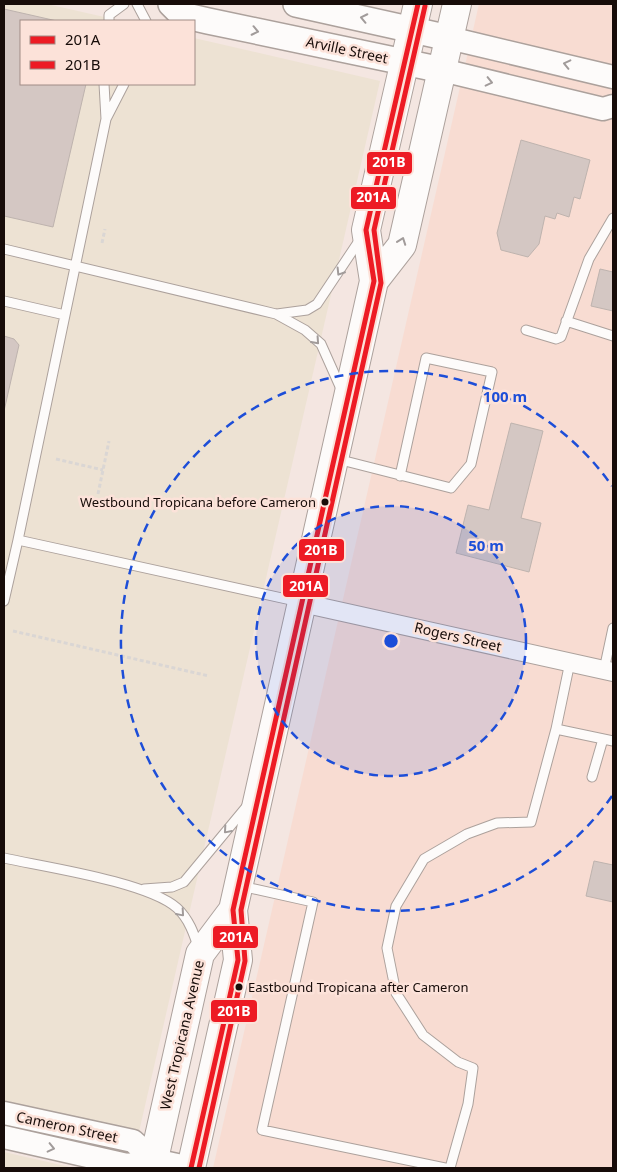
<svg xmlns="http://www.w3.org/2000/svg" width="617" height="1172" font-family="'Noto Sans',sans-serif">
  <rect width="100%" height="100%" fill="#f4e6e1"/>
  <path fill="#ede2d3" d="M4,4H47L122,21H21V84H194V38L380,81L139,1132L4,1102Z
    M4,1152L74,1168H4Z"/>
  <path fill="#f8dcd2" d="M479,4H613V1168H213Z"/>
  <path fill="#d4c7c3" stroke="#beb3ae" d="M4,9L57,21H21V84H86L53,227L4,216Z
    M521,140L590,160L580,199L574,197L569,217L557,213L555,219L545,216L539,244L528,257L501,250L497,233Z
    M600,269L613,272V311L591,306Z
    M4,336L14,339L19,345L4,411Z
    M511,423L543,431L521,518L541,523L529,572L456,553L468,505L489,510Z
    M594,861L613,865V902L586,896Z"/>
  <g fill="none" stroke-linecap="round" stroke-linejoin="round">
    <defs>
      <path id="service" d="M137,4L146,21
        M109,21V15L124,4
        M106,119L124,84
        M4,249L276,314L305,330L321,344L342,391
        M4,301L65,315
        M277,314L307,310L317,304L361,238
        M566,321L613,336
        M526,330L556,339L561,337L589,259L613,218
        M337,459L451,488L471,464L492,372L426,358L400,476
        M18,540L106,119L104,84
        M4,601L18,540L300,602
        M570,662L556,729L613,741
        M604,670L613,628
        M592,777L603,739
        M4,858C45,867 148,882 177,908C189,919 194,934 199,949
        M241,886L313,902L262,1130L445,1168
        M144,889L172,887L184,882L247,806
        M450,1168L468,1104L473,1068L458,1062L423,1035L396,993L387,948L396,906L424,859L467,834L497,823L531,822L556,729"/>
      <path id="minor" d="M302,603L613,672"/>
      <path id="tertiary" d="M449,38L613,77
        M442,70L603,109L613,106
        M4,1113L133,1141L154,1160
        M4,1137L127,1165L154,1160L191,1168"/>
      <path id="secondary" d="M171,4L182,15L208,21L442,70
        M296,4L449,38"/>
      <path id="primary" d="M374,281L402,245L457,4
        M152,1168L200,954L233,910
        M191,1168L238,960L233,910L374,281L366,230L418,4"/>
    </defs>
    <use href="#service" stroke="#aca19c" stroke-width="11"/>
    <use href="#minor" stroke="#aca19c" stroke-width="20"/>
    <use href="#tertiary" stroke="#aca19c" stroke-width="25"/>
    <use href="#secondary" stroke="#aca19c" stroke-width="28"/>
    <use href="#primary" stroke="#aca19c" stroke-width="30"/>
    <path stroke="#dad6d4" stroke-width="3" stroke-dasharray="4 2.5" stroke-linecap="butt" d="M102,243L105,229
      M56,459L103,470
      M98,494L109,441
      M13,631L209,676"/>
    <use href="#service" stroke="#fdfbfa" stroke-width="9"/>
    <use href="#minor" stroke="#fdfbfa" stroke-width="18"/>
    <use href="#tertiary" stroke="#fdfbfa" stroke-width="22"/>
    <use href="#secondary" stroke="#fdfbfa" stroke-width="25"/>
    <use href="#primary" stroke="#fdfbfa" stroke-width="28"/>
    <defs>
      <path id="bus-1" d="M191,1168L238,960L233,910L374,281L366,230L418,4"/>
      <path id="bus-2" d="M199,1168L245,961L241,910L381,283L374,230L425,6"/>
    </defs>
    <use href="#bus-1" stroke="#fce2d9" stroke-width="9"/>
    <use href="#bus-2" stroke="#fce2d9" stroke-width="9"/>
    <use href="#bus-1" stroke="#ed1b24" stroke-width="5"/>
    <use href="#bus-2" stroke="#ed1b24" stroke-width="5"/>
  </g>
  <defs><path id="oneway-chevron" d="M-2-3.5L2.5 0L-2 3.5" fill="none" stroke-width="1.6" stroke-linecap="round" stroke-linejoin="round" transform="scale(1.25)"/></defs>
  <g stroke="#a19b9a">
    <use href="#oneway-chevron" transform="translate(364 18) rotate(-168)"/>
    <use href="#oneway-chevron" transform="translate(255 31) rotate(12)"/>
    <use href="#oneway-chevron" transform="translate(567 64) rotate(-167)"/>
    <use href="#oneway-chevron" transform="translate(489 82) rotate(13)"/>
    <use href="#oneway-chevron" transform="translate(402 241) rotate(-70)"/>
    <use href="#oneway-chevron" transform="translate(340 272) rotate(122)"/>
    <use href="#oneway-chevron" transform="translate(316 341) rotate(48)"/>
    <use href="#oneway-chevron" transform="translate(227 830) rotate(131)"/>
    <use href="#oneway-chevron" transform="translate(181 913) rotate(49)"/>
    <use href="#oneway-chevron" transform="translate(51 1148) rotate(13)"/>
  </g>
  <circle cx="391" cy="641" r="135" fill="#1d4ed8" fill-opacity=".12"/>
  <g fill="none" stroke="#1d4ed8" stroke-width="2.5" stroke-dasharray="9 6">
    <circle cx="391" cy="641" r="135"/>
    <path d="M612 796A270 270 0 1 1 612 486"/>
  </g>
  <g fill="#170c09" stroke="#fce2d9" stroke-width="2">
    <circle cx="325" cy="502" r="4.5"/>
    <circle cx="239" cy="987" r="4.5"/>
  </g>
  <g text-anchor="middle" stroke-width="5" stroke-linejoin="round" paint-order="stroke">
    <g font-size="13" fill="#170c09" stroke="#fce2d9" text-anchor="end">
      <text x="316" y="507">Westbound Tropicana before Cameron</text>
      <text x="248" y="992" text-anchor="start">Eastbound Tropicana after Cameron</text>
    </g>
    <g font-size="14" fill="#170c09" stroke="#fce2d9">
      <text transform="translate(347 50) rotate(12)" y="5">Arville Street</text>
      <text transform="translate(458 637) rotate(13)" y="5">Rogers Street</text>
      <text transform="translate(182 1035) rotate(-77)" y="5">West Tropicana Avenue</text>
      <text transform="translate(67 1127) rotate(12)" y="5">Cameron Street</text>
    </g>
  </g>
  <circle cx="391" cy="641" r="8" fill="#1d4ed8" stroke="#fce2d9" stroke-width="2.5"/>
  <g font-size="15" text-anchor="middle" font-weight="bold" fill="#1d4ed8" stroke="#fce2d9" stroke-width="5" stroke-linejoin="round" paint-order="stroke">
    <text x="505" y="402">100 m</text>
    <text x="486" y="551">50 m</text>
  </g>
  <g stroke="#fce2d9" stroke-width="2">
    <rect x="366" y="151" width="47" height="24" rx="5" fill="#ed1b24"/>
    <rect x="350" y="186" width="47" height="24" rx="5" fill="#ed1b24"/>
    <rect x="298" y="538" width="47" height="24" rx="5" fill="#ed1b24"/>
    <rect x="282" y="574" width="47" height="24" rx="5" fill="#ed1b24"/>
    <rect x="212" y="925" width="47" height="24" rx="5" fill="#ed1b24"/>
    <rect x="210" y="999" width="48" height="24" rx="5" fill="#ed1b24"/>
  </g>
  <g font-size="14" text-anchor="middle" font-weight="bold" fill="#fff">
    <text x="389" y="167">201B</text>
    <text x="373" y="202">201A</text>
    <text x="321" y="555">201B</text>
    <text x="306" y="591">201A</text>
    <text x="236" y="942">201A</text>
    <text x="234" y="1016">201B</text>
  </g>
  <rect width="617" height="1172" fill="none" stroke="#170c09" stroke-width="10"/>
  <rect x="20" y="20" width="175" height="65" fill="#fce2d9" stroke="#a08c86"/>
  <rect x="30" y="36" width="25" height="8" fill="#ed1b24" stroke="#a08c86"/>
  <text x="65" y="45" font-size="15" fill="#170c09">201A</text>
  <rect x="30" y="61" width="25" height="8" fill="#ed1b24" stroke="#a08c86"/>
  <text x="65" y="70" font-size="15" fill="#170c09">201B</text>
</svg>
